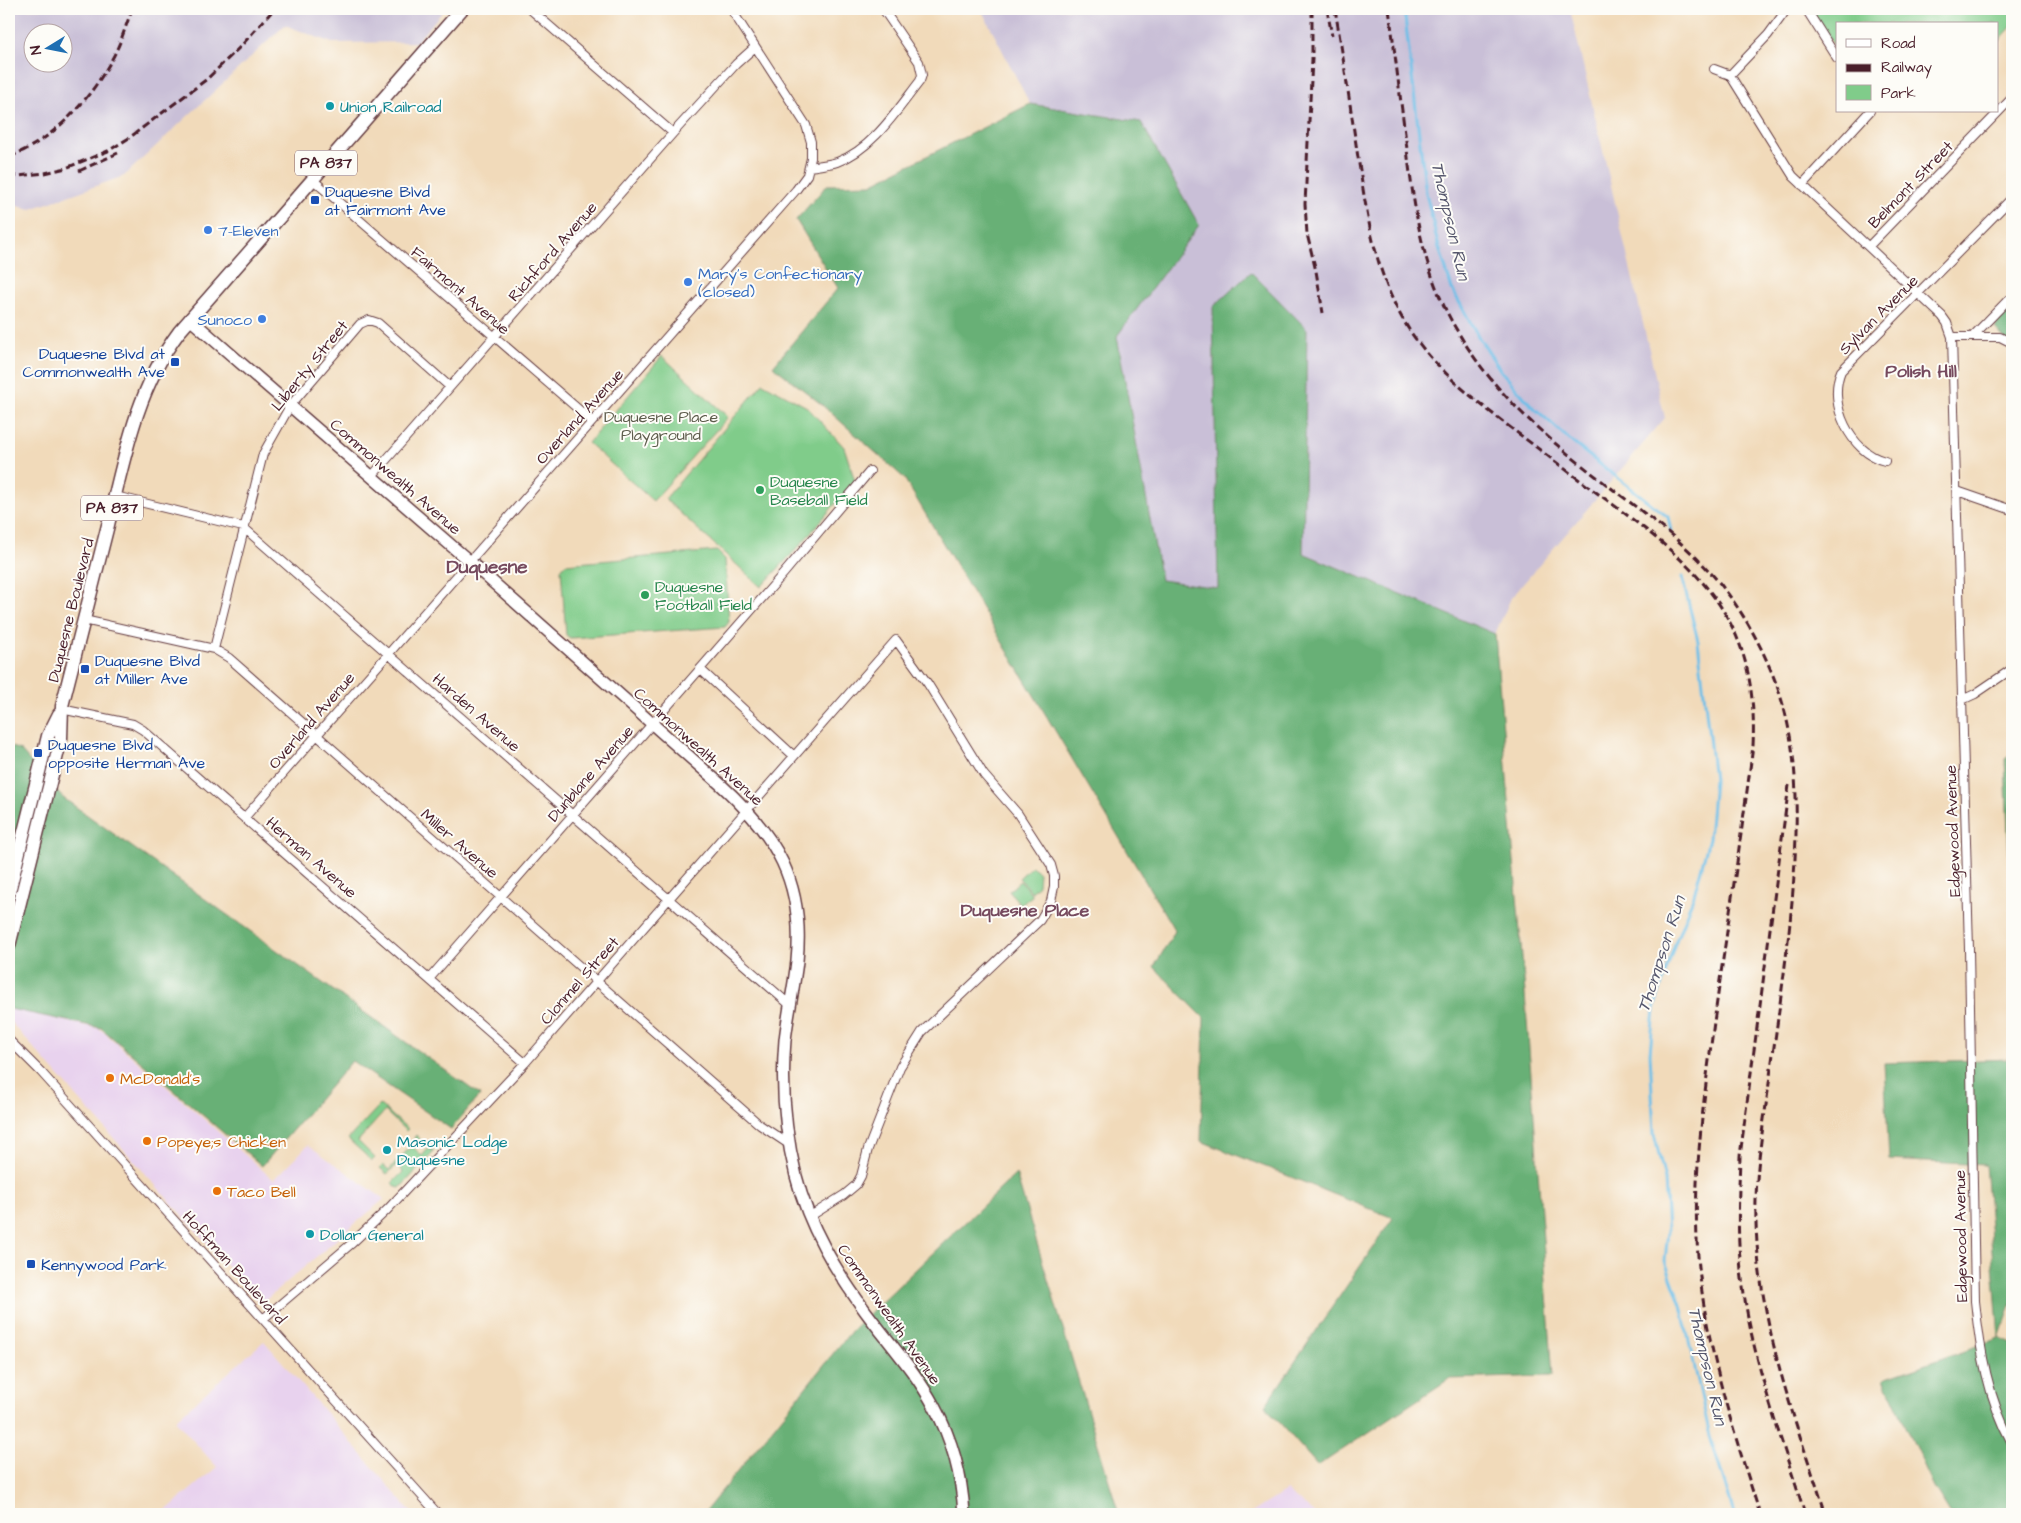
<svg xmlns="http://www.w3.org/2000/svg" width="2021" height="1523" font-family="'Architects Daughter',sans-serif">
  <rect width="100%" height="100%" fill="#fdfcf7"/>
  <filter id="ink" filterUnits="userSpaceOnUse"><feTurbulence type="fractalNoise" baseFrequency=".02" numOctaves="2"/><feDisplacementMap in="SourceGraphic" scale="10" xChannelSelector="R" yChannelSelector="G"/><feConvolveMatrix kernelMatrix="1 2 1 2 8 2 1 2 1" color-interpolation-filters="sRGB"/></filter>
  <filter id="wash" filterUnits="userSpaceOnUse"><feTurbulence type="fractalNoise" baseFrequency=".0096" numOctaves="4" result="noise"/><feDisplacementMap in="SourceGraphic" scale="20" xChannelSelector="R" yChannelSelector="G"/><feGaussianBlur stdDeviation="1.12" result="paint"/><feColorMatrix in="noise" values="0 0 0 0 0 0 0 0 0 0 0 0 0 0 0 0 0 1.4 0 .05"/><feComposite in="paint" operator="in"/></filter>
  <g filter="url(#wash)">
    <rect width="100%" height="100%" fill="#f1daba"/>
    <path fill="#e8d2ee" d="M10,1009L100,1029L274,1180L308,1145L384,1199L261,1304L9,1020Z
      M264,1341L413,1514H162L217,1467L175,1420Z
      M1286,1491L1316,1514H1250Z"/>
    <path fill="#c9bfd7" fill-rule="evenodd" d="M9,9H445L416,42L332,43L285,25L124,176L31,209L9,204ZM32,32H62V62H32Z
      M981,9H1570L1665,418L1511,598L1495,634L1303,553L1307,329L1213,307L1218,588L1161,580L1117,336L1198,225L1141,122L1030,104Z"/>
    <path fill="#80cc8a" stroke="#65765a" d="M1810,9H2012V26L1997,43V24H1837V50Z
      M662,356L728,417L653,501L588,443Z
      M763,383L807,407L844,447L855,481L802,543L761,587L665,499Z
      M717,551L725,559L729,622L725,627L570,638L566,635L561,569L565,564Z
      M1032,866L1039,873L1038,885L1032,892L1019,878Z
      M1020,881L1033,895L1021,905L1009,891Z
      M380,1105L408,1129L406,1131L385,1111L358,1141L375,1158L372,1161L348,1139Z
      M416,1135L421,1140L414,1148L422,1156L429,1148L433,1150V1153L400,1188L396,1187L392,1183L403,1172L397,1165L387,1174L380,1168L383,1165L389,1170L416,1141L414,1138Z"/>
    <path fill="#68b076" stroke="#596850" d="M1030,104L1141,122L1199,225L1117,336L1161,580L1218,588L1213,307L1251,272L1307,329L1303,553L1495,634L1524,980L1553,1376L1449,1379L1318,1466L1265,1406L1393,1218L1201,1141L1204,1018L1154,967L1175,931L904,478L821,404L773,366L838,288L796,220L827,185L871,184Z
      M2012,295V347L1995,328Z
      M9,746L20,750L62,797L480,1095L451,1129L352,1061L262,1166L101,1028L10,1009Z
      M2012,754V938L2005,759Z
      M2012,1059V1302L1999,1338L2012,1344V1514H1951L1934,1487L1884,1379L1999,1338L1985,1165L1889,1160L1884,1063Z
      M1016,1174L1119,1514H703L853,1329Z"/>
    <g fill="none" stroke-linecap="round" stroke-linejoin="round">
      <path stroke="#6cbfe8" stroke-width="3" d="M1404,9L1426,193L1438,244L1452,289L1479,338L1501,371L1531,405L1573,443L1668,517L1671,531
        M1682,577L1698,641L1714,780L1709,839L1694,895L1674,946L1654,1009L1650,1053L1654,1134L1665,1180L1668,1231L1665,1261L1681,1305L1710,1436L1734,1514"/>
    </g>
  </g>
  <g filter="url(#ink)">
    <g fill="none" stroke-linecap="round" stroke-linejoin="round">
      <defs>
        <path id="street" d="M530,9L673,133
          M1806,9L1837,58
          M1714,69L1730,75L1793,176L1942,316L1947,323L1952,337L1969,949L1975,1301C1980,1351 1988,1399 2012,1443
          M1730,75L1768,35L1787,9
          M810,167C818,165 828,165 837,162C872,150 898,109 920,81L922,75L919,62L883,9
          M312,179L592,421
          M1802,185L1870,111
          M1869,246L2012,98
          M1973,336L2008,300
          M1952,337H2000L2012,343
          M1885,461C1851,453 1827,404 1841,371L2012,198
          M372,476L673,133L736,64L755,47
          M1957,491L2012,510
          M115,496L243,527L790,1005
          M84,620L214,649L229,658L760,1125L790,1145
          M214,649L263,454L290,406L360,324L369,320L378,323L450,387
          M700,669L794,756
          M1962,700L1975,694L2012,669
          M61,709L133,724L143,730L525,1063
          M245,817L796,190L807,175L811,158V142L806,125L731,9
          M429,979L784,573L870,471
          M9,1040L41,1072L438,1514
          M263,1319L351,1244L387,1210L525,1063L896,640L928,684L984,775L1018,814L1051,865L1054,876V887L1051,901L1040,920L922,1032L900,1067L868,1149L861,1176L856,1185L844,1195L809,1217"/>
        <path id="secondary" d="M190,319L469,561L720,784C776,835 805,883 797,961C794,987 788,1014 785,1040C781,1086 785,1132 796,1176C809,1227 835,1270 866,1312C889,1343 916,1372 934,1406C952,1439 962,1477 964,1514"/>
        <path id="primary" d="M9,892L48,736L59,714
          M9,946L61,739L62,706C77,645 93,585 108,525C124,458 137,388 179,332L462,9"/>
      </defs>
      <use href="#street" stroke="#633b40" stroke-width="10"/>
      <use href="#secondary" stroke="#633b40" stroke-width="14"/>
      <use href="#primary" stroke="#633b40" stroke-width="15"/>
      <use href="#street" stroke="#fff" stroke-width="8"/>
      <use href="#secondary" stroke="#fff" stroke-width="11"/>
      <use href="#primary" stroke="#fff" stroke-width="12"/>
      <path stroke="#4a1f2b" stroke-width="3" stroke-dasharray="8 4" stroke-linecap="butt" d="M1312,9V59L1305,204L1307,234L1316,271L1323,313
        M1327,9L1332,36
        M1335,9C1343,56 1350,104 1357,151C1367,214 1374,276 1410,331C1436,369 1471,397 1507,425C1539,449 1571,474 1604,498C1699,568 1759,618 1753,746C1741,838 1727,930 1714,1022C1704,1100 1692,1177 1698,1256C1705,1345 1733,1430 1760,1514
        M1389,9C1395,53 1400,97 1406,141C1414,208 1422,273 1458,332C1497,399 1555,445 1615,491C1648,516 1682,541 1710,572C1740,605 1762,645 1777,686C1797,742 1798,801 1795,859C1791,937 1778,1014 1768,1091C1763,1127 1757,1163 1756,1199C1753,1308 1792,1412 1826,1514
        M9,157C55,139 89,101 112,59C121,43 126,25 132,9
        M79,171L118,153
        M9,177L45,173L66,168L108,151L129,138L207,79L241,46L274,9
        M1789,785L1740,1156C1739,1191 1737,1225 1740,1259C1747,1347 1779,1431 1805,1514"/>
    </g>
  </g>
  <g fill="#0f9aa8" stroke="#fdfcf7" stroke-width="2">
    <circle cx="330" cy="106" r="5"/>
    <circle cx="387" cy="1150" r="5"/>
    <circle cx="310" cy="1234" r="5"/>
  </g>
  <g fill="#1a4fb4" stroke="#fdfcf7" stroke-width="2">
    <rect x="310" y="195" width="10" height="10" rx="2.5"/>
    <rect x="170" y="357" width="10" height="10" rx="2.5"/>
    <rect x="80" y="664" width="10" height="10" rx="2.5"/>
    <rect x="33" y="748" width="10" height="10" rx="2.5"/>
    <rect x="26" y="1259" width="10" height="10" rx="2.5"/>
  </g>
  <g fill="#3f7fe0" stroke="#fdfcf7" stroke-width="2">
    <circle cx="208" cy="230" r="5"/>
    <circle cx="688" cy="282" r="5"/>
    <circle cx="262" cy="319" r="5"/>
  </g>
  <g fill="#2e9e5b" stroke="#fdfcf7" stroke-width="2">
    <circle cx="760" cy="490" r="5"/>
    <circle cx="645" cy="595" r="5"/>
  </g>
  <g fill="#e8710a" stroke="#fdfcf7" stroke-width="2">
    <circle cx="110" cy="1078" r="5"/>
    <circle cx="147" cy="1141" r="5"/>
    <circle cx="217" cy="1191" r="5"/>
  </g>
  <g text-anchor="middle" stroke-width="4" stroke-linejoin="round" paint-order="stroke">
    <g fill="#fdfcf7" stroke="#806168" stroke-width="1">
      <rect x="295" y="150.5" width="62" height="25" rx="4"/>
      <rect x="81" y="495.5" width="62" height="25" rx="4"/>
    </g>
    <g font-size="15" font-weight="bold" fill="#4a1f2b">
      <text x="326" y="168">PA 837</text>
      <text x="112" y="513">PA 837</text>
    </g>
    <g font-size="16" fill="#0d838f" stroke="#fdfcf7" text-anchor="start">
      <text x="340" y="112">Union Railroad</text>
      <text x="397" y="1147">Masonic Lodge<tspan x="397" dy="18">Duquesne</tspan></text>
      <text x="320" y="1240">Dollar General</text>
    </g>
    <g font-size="16" fill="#4a1f2b" stroke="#fdfcf7">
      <text transform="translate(1910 184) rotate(-46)" y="6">Belmont Street</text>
      <text transform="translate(552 251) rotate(-49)" y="6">Richford Avenue</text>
      <text transform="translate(461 290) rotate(41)" y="6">Fairmont Avenue</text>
      <text transform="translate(1878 314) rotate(-45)" y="6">Sylvan Avenue</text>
      <text transform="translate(309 365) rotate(-51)" y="6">Liberty Street</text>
      <text transform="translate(579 416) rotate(-48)" y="6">Overland Avenue</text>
      <text transform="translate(396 476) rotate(41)" y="6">Commonwealth Avenue</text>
      <text transform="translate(70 610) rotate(-76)" y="6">Duquesne Boulevard</text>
      <text transform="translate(477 712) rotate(41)" y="6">Harden Avenue</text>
      <text transform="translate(311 720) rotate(-49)" y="6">Overland Avenue</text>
      <text transform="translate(699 746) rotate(42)" y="6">Commonwealth Avenue</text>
      <text transform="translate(590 773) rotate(-49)" y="6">Dunblane Avenue</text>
      <text transform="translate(1952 831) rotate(-92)" y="6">Edgewood Avenue</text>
      <text transform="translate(460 843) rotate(41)" y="6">Miller Avenue</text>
      <text transform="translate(312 857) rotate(41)" y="6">Herman Avenue</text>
      <text transform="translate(579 980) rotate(-49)" y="6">Clonmel Street</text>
      <text transform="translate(1960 1236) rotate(-91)" y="6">Edgewood Avenue</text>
      <text transform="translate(235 1267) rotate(48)" y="6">Hoffman Boulevard</text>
      <text transform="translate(890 1314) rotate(55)" y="6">Commonwealth Avenue</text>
    </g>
    <g font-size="16" fill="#164399" stroke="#fdfcf7" text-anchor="start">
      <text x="325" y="197">Duquesne Blvd<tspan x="325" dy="18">at Fairmont Ave</tspan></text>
      <text x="165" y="359" text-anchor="end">Duquesne Blvd at<tspan x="165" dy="18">Commonwealth Ave</tspan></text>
      <text x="95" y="666">Duquesne Blvd<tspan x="95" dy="18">at Miller Ave</tspan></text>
      <text x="48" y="750">Duquesne Blvd<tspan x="48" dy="18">opposite Herman Ave</tspan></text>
      <text x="41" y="1270">Kennywood Park</text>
    </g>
    <g font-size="16" fill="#366cbe" stroke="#fdfcf7" text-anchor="start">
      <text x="218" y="236">7-Eleven</text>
      <text x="698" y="279">Mary's Confectionary<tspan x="698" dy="18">(closed)</tspan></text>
      <text x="252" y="325" text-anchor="end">Sunoco</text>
    </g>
    <g font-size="16" fill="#5d5c4c" stroke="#fdfcf7">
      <text x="661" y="422">Duquesne Place<tspan x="661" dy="18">Playground</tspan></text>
    </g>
    <g font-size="16" fill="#27864d" stroke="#fdfcf7" text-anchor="start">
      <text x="770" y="487">Duquesne<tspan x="770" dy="18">Baseball Field</tspan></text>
      <text x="655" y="592">Duquesne<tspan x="655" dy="18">Football Field</tspan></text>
    </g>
    <g font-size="16" fill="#c56008" stroke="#fdfcf7" text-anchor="start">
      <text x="120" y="1084">McDonald's</text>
      <text x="157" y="1147">Popeye;s Chicken</text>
      <text x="227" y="1197">Taco Bell</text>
    </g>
    <g font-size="18" font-style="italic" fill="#56576d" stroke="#fdfcf7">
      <text transform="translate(1451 221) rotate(77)" y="6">Thompson Run</text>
      <text transform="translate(1661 954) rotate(-72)" y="6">Thompson Run</text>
      <text transform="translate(1708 1366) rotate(77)" y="6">Thompson Run</text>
    </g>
    <g font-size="18" font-weight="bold" fill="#764a5e" stroke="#fdfcf7">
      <text x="1921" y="377">Polish Hill</text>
      <text x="1025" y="916">Duquesne Place</text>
    </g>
    <g font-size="19" font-weight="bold" fill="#764a5e" stroke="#fdfcf7">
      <text x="487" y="573">Duquesne</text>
    </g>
  </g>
  <rect width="2021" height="1523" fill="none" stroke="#fdfcf7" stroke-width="30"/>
  <rect x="1836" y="22" width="162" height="90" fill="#fdfcf7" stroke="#b5a4a5"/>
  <rect x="1846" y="39" width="25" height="8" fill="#ffffff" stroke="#b5a4a5"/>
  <text x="1881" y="48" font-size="15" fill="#4a1f2b">Road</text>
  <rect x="1846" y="64" width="25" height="8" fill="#4a1f2b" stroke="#b5a4a5"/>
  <text x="1881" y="72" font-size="15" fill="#4a1f2b">Railway</text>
  <rect x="1846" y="85" width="25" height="15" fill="#80cc8a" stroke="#b5a4a5"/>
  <text x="1881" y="98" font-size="15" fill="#4a1f2b">Park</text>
  <g transform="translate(48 48) rotate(260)"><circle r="24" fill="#fdfcf7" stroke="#b5a4a5"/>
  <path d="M0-4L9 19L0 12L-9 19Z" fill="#1f6fb2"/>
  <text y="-8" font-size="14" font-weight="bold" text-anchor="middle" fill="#4a1f2b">N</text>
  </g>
</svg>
